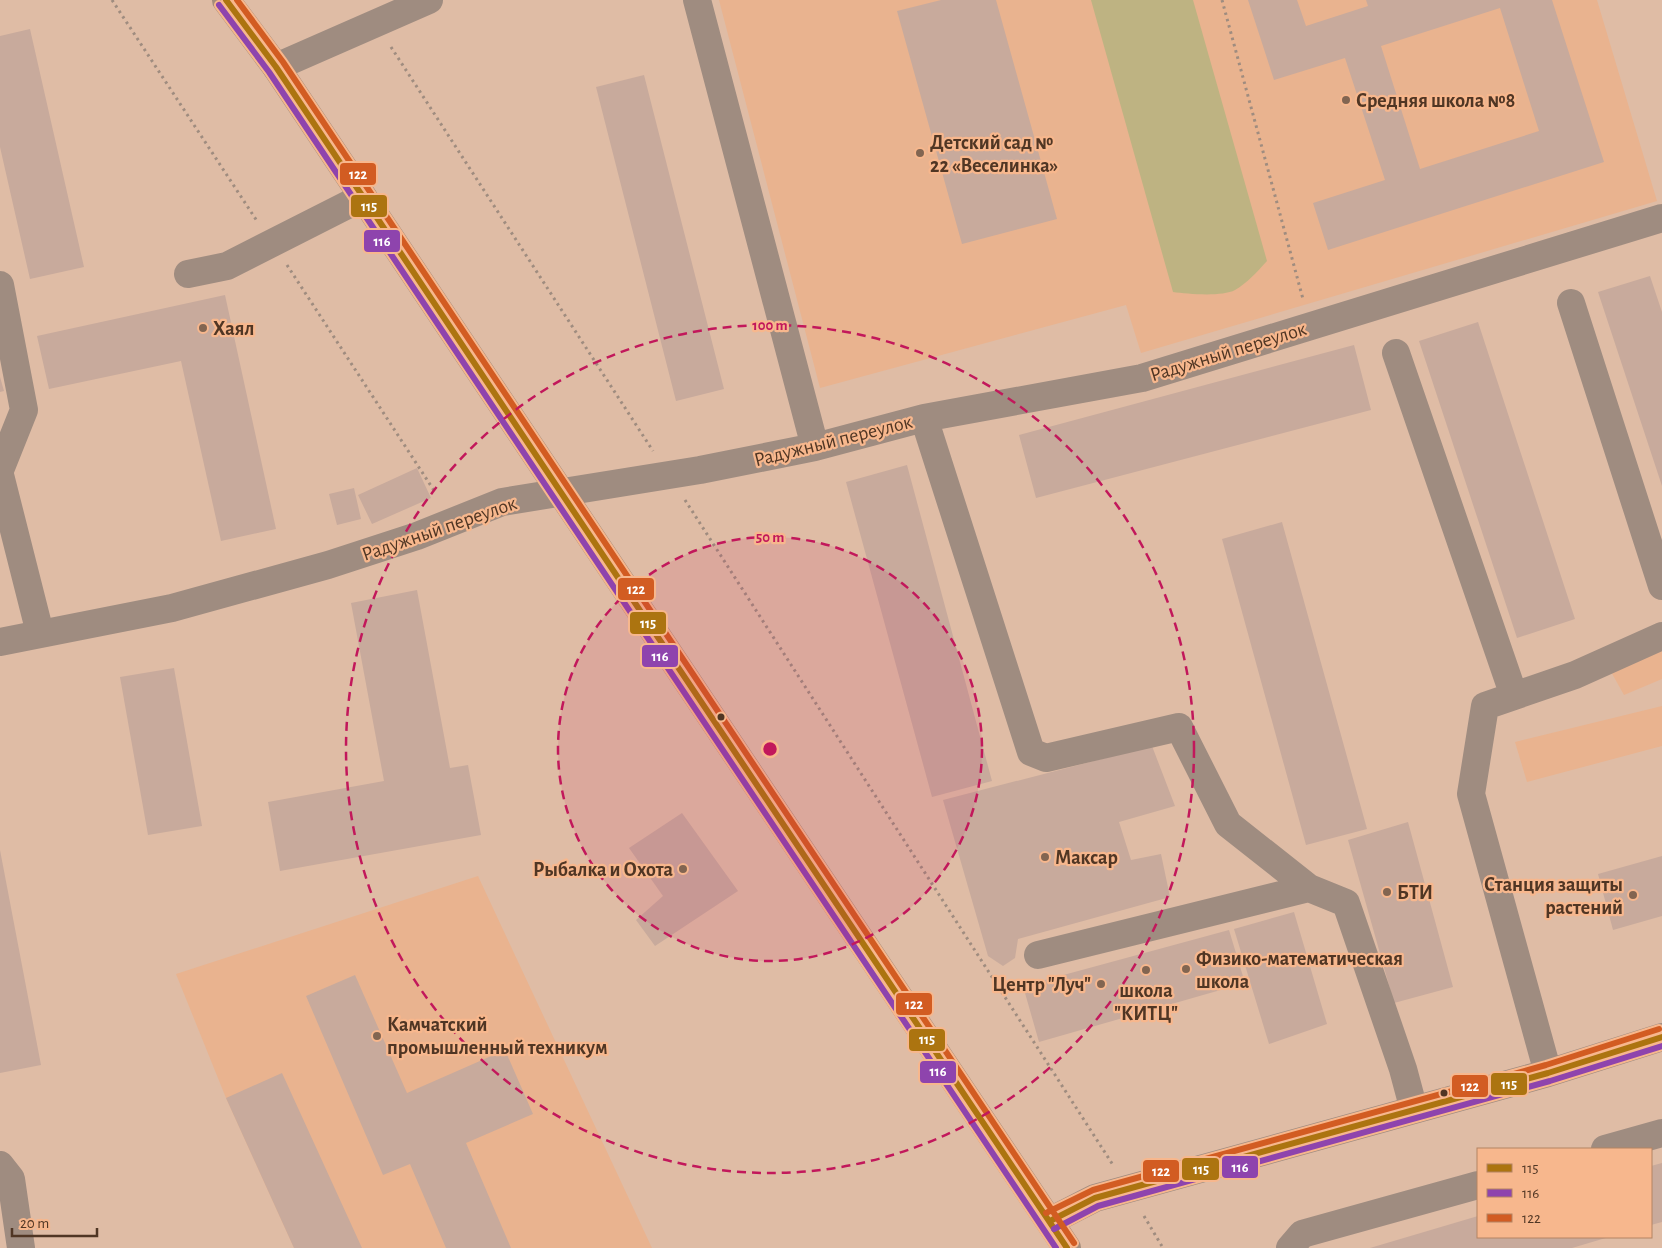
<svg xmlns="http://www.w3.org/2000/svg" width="1662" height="1248" font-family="'Alegreya Sans',sans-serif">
  <rect width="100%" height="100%" fill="#dfbca5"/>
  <path fill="#e9b38f" d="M719,0H1597L1657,201L1141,353L1126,305L820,388Z
    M1662,649V679L1624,695L1610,670Z
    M1662,706V746L1527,782L1515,742Z
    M478,876L652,1248H294L226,1098L176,974Z"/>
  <path fill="#beb382" d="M1091,0H1193L1267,261C1257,272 1247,283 1235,290C1222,297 1188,294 1173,292Z"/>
  <path fill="#c8aa9c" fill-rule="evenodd" d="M941,0H996L1057,219L962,244L897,11Z
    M1248,0H1297L1306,26L1368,6L1366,0H1552L1604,162L1328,250L1313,203L1385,180L1345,58L1274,80ZM1500,8L1539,131L1420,169L1381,46Z
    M30,29L84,267L30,279L0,147V36Z
    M644,75L724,389L676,401L596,87Z
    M1650,276L1662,312V486L1598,292Z
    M225,295L276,529L221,541L181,361L49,389L37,336Z
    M1478,322L1575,619L1517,638L1419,341Z
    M1354,345L1371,410L1036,498L1019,435Z
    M0,377L4,391L0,392Z
    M907,465L992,781L932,797L846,482Z
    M417,468L431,498L372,524L358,495Z
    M354,488L361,519L337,525L329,494Z
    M1282,522L1367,829L1306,845L1222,539Z
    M417,590L450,768L468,765L481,835L280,871L268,802L384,781L351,603Z
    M174,668L202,826L148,835L120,677Z
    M1152,746L1175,806L1119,822L1131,860L1161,854L1170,897L1018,939L1015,958L1003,966L988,956L943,800Z
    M682,813L738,891L655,946L636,920L663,896L629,848Z
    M1408,822L1453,987L1394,1003L1348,840Z
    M0,850L41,1065L0,1073Z
    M1662,856V916L1613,930L1598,874Z
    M1294,912L1327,1024L1269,1044L1234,929Z
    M1229,930L1245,983L1039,1042L1023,986Z
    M355,975L407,1093L505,1050L533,1114L466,1143L511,1248H446L410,1164L383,1175L306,996Z
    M282,1073L362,1248H294L226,1098Z
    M1662,1163V1222L1651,1225V1166Z
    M1478,1216V1237H1609L1572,1248H1370Z"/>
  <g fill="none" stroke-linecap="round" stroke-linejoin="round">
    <path stroke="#9f8c7f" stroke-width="3" stroke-dasharray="2.5 4" stroke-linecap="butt" d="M112,0L257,221
      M1222,0L1303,299
      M391,47L653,451
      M287,265L435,492
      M685,500L1113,1165
      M1144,1216L1163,1248"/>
    <path stroke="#9f8c80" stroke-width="28" d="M697,0L815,447
      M276,67L429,0
      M188,274L227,266L363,197
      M0,285L24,410L0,470
      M1571,303L1662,586
      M1396,353L1514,696
      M924,418L1031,752L1046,758L1179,727L1228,824L1309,888
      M0,475L40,633
      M0,642L172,608L328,565L417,536L502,502L700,470L815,447L924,418L1142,378L1662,218
      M1038,955L1309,888L1346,903L1403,1069L1414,1110
      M1548,1073L1471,794L1485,706L1575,675L1662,636
      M1605,1149L1662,1133
      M0,1165L11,1179L21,1248
      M1050,1221L1095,1198L1548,1073L1662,1037
      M1290,1248L1302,1234L1478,1185"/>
    <path stroke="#a48c7b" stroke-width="28" d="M226,0L276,67L1067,1248"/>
    <defs>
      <path id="bus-1" d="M226,0L276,67L1067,1248
        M1050,1221L1095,1198L1548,1073L1662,1037"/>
      <path id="bus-2" d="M219,5L269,72L1056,1248
        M1054,1229L1098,1206L1550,1081L1662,1046"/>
      <path id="bus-3" d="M237,0L283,62L1074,1243
        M1046,1213L1093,1190L1546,1065L1659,1029"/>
    </defs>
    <use href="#bus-1" stroke="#f7b78d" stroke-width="10"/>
    <use href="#bus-2" stroke="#f7b78d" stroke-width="10"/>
    <use href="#bus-3" stroke="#f7b78d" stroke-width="10"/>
    <use href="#bus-1" stroke="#ac7410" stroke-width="6"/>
    <use href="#bus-2" stroke="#8e44ad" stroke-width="6"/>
    <use href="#bus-3" stroke="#d25c22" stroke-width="6"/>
  </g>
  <circle cx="770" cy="749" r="212" fill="#c2185b" fill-opacity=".12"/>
  <g fill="none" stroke="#c2185b" stroke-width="2.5" stroke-dasharray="9 6">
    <circle cx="770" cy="749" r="212"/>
    <circle cx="770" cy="749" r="424"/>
  </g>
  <g fill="#826551" stroke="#f7b78d" stroke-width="2">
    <circle cx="1346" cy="100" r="5"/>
    <circle cx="920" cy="153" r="5"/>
    <circle cx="203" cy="328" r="5"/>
    <circle cx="1045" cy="857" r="5"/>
    <circle cx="683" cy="869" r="5"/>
    <circle cx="1387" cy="892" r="5"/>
    <circle cx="1633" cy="895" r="5"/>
    <circle cx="1186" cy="969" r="5"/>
    <circle cx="1146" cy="970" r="5"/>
    <circle cx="1101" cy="984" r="5"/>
    <circle cx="377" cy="1036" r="5"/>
  </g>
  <g fill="#503624" stroke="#f7b78d" stroke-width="2">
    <circle cx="721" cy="717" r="4.5"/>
    <circle cx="1444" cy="1093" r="4.5"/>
  </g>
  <g text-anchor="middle" stroke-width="4.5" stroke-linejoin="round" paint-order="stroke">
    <g font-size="20" font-weight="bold" fill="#503624" stroke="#f7b78d" text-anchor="start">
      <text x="1356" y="107">Средняя школа №8</text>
      <text x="930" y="149">Детский сад №<tspan x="930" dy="23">22 «Веселинка»</tspan></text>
      <text x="213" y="335">Хаял</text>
      <text x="1055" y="864">Максар</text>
      <text x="673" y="876" text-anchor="end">Рыбалка и Охота</text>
      <text x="1623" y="891" text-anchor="end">Станция защиты<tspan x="1623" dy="23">растений</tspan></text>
      <text x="1397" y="899">БТИ</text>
      <text x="1196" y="965">Физико-математическая<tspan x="1196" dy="23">школа</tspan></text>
      <text x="1091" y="991" text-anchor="end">Центр "Луч"</text>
      <text x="1146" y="997" text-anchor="middle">школа<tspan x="1146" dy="23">"КИТЦ"</tspan></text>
      <text x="387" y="1031">Камчатский<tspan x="387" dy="23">промышленный техникум</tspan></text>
    </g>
    <g font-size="20" fill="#503624" stroke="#f7b78d">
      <text transform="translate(1228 351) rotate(-17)" y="7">Радужный переулок</text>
      <text transform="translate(833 440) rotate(-14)" y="7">Радужный переулок</text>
      <text transform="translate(439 528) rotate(-19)" y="7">Радужный переулок</text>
    </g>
  </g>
  <circle cx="770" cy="749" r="8" fill="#c2185b" stroke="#f7b78d" stroke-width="2.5"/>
  <g font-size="15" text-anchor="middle" font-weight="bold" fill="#c2185b" stroke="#f7b78d" stroke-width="4.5" stroke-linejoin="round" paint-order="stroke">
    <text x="770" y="330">100 m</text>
    <text x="770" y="542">50 m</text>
  </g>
  <g stroke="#f7b78d" stroke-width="2">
    <rect x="339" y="162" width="38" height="24" rx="5" fill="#d25c22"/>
    <rect x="350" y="194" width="38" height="24" rx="5" fill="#ac7410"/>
    <rect x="363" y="229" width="38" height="24" rx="5" fill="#8e44ad"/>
    <rect x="617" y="577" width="38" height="24" rx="5" fill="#d25c22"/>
    <rect x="629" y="611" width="38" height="24" rx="5" fill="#ac7410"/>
    <rect x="641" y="644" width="38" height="24" rx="5" fill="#8e44ad"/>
    <rect x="895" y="992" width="38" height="24" rx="5" fill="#d25c22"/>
    <rect x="908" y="1028" width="38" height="24" rx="5" fill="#ac7410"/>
    <rect x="919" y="1060" width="38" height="24" rx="5" fill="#8e44ad"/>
    <rect x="1490" y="1072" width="38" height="24" rx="5" fill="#ac7410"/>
    <rect x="1451" y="1074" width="38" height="24" rx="5" fill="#d25c22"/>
    <rect x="1221" y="1155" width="38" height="24" rx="5" fill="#8e44ad"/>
    <rect x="1181" y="1157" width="39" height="24" rx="5" fill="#ac7410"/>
    <rect x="1142" y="1159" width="38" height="24" rx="5" fill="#d25c22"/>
  </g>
  <g font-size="14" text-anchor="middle" font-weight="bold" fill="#fff">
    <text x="358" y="179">122</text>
    <text x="369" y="211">115</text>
    <text x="382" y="246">116</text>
    <text x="636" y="594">122</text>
    <text x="648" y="628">115</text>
    <text x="660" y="661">116</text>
    <text x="914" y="1009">122</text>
    <text x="927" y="1044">115</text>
    <text x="938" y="1076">116</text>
    <text x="1509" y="1089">115</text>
    <text x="1470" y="1091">122</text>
    <text x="1240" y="1172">116</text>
    <text x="1201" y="1174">115</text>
    <text x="1161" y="1176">122</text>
  </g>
  <rect x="1477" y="1148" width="175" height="90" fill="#f7b78d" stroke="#b48363"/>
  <rect x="1487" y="1164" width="25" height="8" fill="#ac7410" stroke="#b48363"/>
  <text x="1522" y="1173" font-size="15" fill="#503624">115</text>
  <rect x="1487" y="1189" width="25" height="8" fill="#8e44ad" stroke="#b48363"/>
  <text x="1522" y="1198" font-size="15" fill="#503624">116</text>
  <rect x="1487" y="1214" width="25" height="8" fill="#d25c22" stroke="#b48363"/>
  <text x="1522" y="1223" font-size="15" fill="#503624">122</text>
  <path d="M12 1228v8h85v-8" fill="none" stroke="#503624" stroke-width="2.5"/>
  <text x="20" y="1228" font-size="15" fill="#503624" stroke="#f7b78d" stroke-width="4" paint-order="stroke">20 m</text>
</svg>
